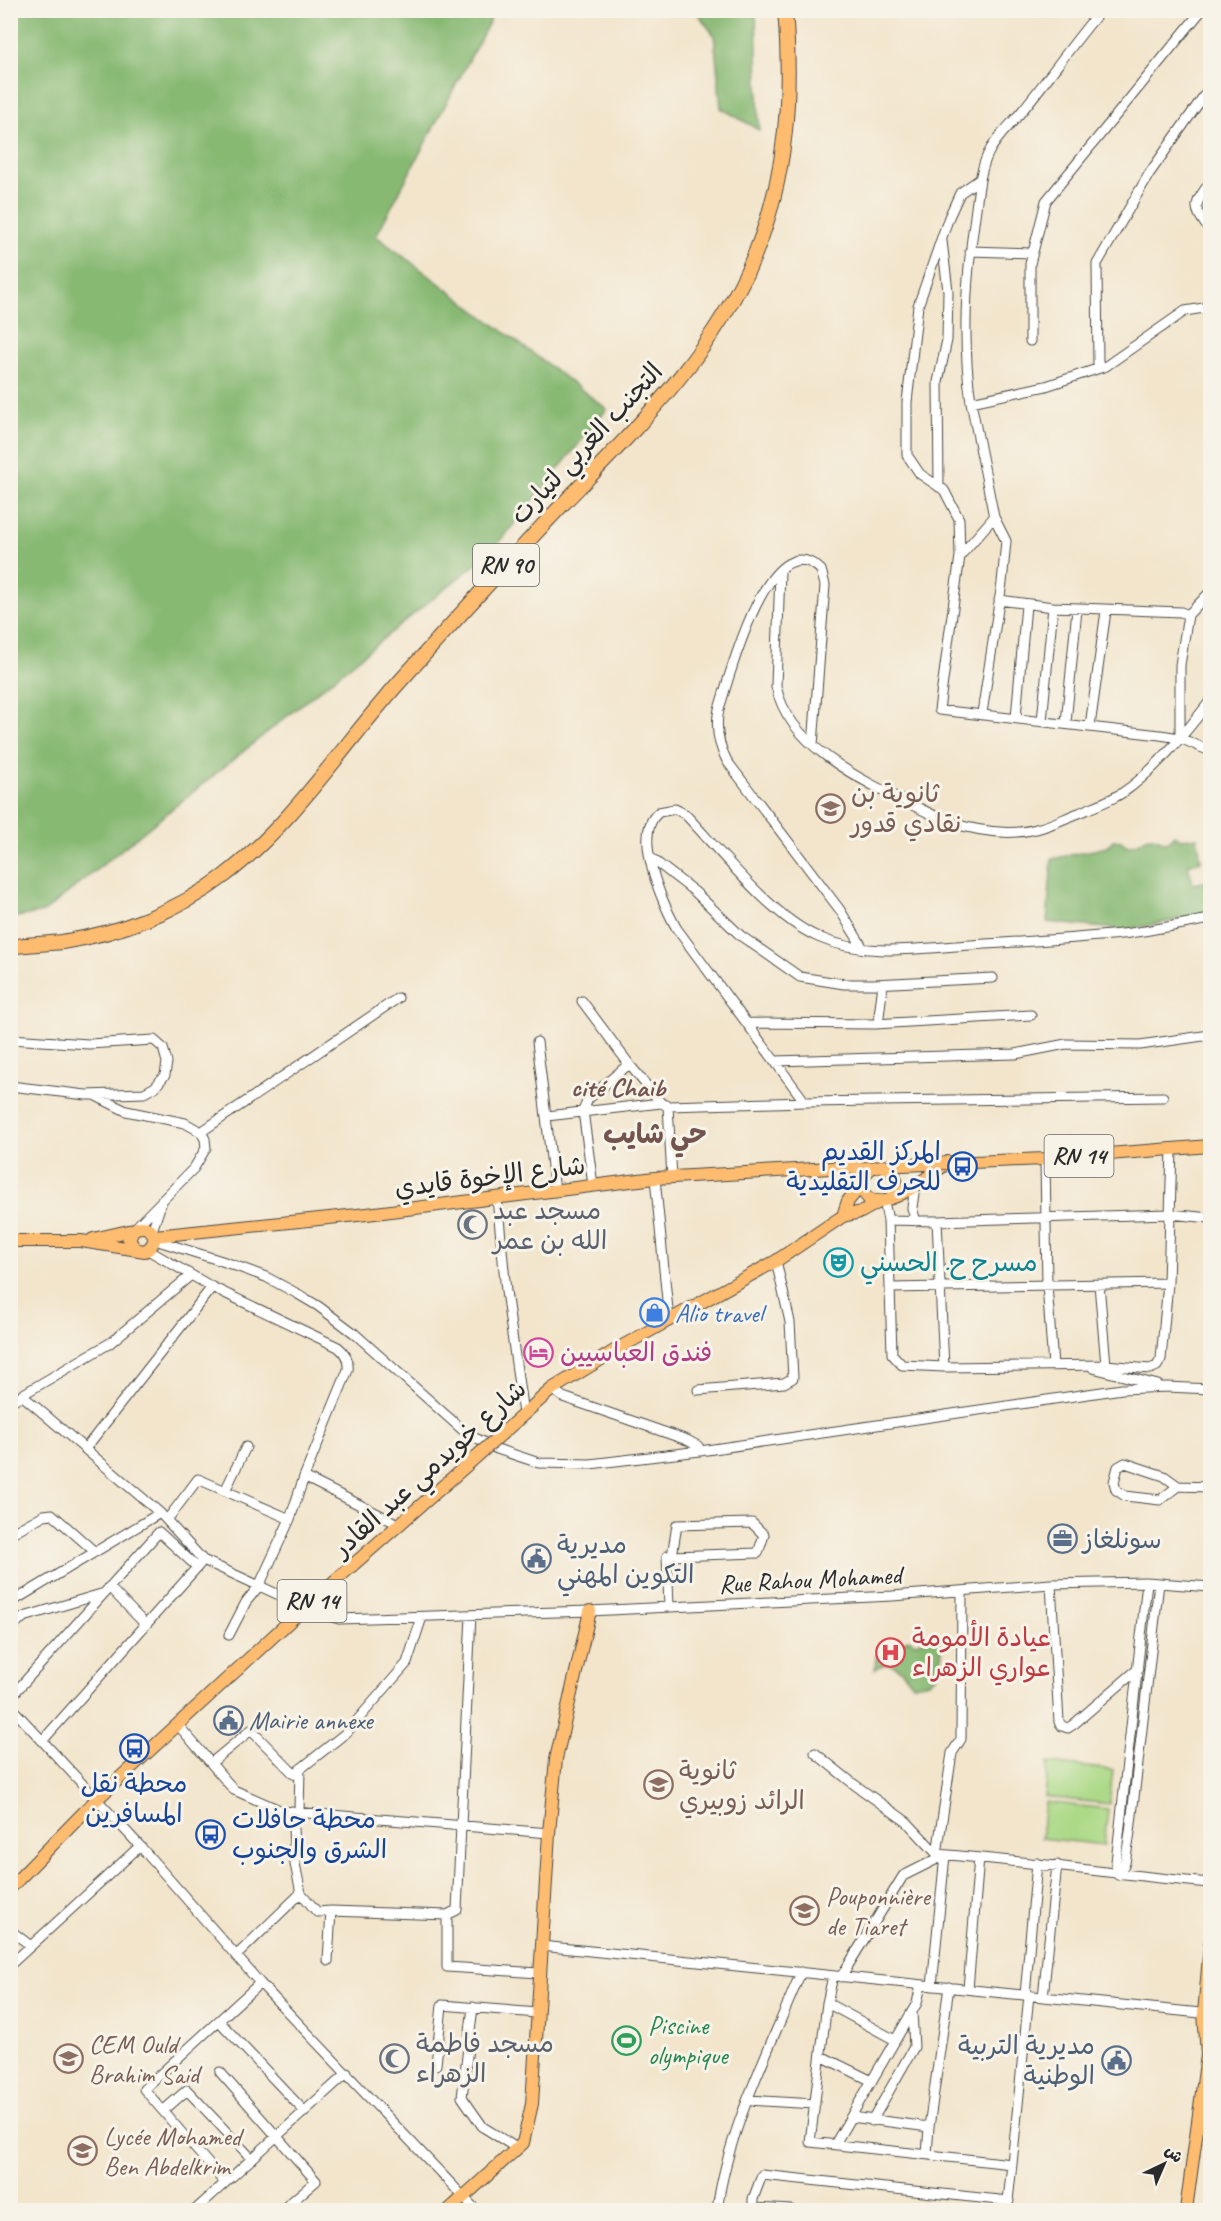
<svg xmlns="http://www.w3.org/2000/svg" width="1221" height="2221" font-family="Caveat,'Playpen Sans Arabic',sans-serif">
  <rect width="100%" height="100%" fill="#f7f3e8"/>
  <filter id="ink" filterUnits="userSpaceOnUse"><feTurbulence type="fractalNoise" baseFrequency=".0167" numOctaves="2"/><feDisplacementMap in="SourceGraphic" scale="12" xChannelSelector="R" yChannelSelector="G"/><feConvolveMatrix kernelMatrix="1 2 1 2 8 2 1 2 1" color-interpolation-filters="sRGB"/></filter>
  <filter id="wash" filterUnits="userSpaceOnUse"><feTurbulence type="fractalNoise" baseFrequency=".008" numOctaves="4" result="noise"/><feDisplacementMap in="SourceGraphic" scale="24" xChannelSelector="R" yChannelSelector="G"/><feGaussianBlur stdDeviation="1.35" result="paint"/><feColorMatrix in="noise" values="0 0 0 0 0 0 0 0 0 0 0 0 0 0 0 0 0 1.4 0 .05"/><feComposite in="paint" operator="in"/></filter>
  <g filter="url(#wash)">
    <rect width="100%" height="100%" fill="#f2e5cc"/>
    <path fill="#abd986" stroke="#6b8258" stroke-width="1.5" d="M1048,1763L1113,1770L1109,1804L1045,1797Z
      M1045,1802L1108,1809L1104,1845L1041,1838Z"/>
    <path fill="#88b973" stroke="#5a724f" stroke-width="1.5" d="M11,10L495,11L376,236L607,409L492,551L44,912L11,918Z
      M696,11H756L759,130L721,108L714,35Z
      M1174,835L1181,839L1197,837L1201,861L1188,865L1193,884L1210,881V914L1124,930L1047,922L1052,859L1107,847L1113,840L1121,841L1126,845C1148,846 1141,829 1165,842L1169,841Z
      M934,1637L940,1643L942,1657L937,1675L929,1682L914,1685C901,1672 895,1656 875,1669L876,1656L909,1639L915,1643Z"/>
  </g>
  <g filter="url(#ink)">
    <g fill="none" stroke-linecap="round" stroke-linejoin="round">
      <defs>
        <path id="minor" d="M1101,10C1073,43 1049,78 1022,111C1010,126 996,137 988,154C979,173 978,195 975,216C966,279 962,340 971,402L1046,386L1106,366L1185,311L1210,307
          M1210,182C1192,208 1193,206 1210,231
          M970,251L1032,253
          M1030,341V264L1046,201L1202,10
          M1098,368L1097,264L1149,174L1210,87
          M971,402L994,517L1006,541L1002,583L982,713
          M939,487L938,382L947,340L948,291L942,241
          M994,517L960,556L939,710L1160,735L1180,738L1210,751
          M960,556L959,519L944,490L920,474L907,455V402L918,306L949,217L960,193L980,179
          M780,571L776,686C790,756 887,791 945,821C973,830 1006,837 1036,829C1050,826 1065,818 1079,813C1097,805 1116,799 1132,786C1162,762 1187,731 1210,701
          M999,600L1053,607L1181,612L1188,615
          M1016,717L1026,605
          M1042,721L1053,607
          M1066,723L1077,609
          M1090,726L1106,611
          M1180,738V665L1188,615L1210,592
          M813,745L825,585L821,570C769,519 729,679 719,709C715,728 718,744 727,761L840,910L863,948
          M650,857L695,892L741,936L800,977L844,984H874L993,978
          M582,1001L629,1064L661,1103
          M746,1023L875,1024L1031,1015
          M878,1024L883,984
          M10,1039L89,1044L154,1040L163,1048L167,1062L165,1075L155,1087L144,1093L86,1095L10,1086
          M537,1042L555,1191
          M775,1061L1015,1054L1066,1044L1140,1045L1210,1035
          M96,1096L126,1111L185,1123L201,1132L205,1139L206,1148L194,1168L136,1227
          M805,1102L677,929C663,905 631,833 659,812L675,809L685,814C720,851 772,917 818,937C865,958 921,948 971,945C1021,942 1071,939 1121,934C1151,931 1181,924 1210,919
          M668,1106L672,1178
          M547,1116L661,1103L668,1106L805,1102L1163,1097
          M201,1132L398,998
          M1045,1159L1047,1285L1053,1366
          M655,1178L669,1320
          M593,1185L583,1111L588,1099L629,1064
          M915,1186L912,1208L916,1221
          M497,1198L506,1291L523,1414
          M884,1202L888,1220L892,1354L902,1365L944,1367L1106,1365L1150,1369L1157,1366L1161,1359L1168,1283L1172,1149
          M888,1220L937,1221L1170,1214L1210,1218
          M937,1221L944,1367
          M152,1231L161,1204
          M155,1240L225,1262L266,1277L296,1293L318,1306L354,1333L467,1434L497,1449L539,1463L590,1464L700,1451L1122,1389L1167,1387L1210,1389
          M148,1250L212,1287L338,1347C346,1353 349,1360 348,1370L304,1477L290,1519L259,1586L246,1602L229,1635
          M1099,1284L1106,1365
          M891,1288L1168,1283
          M1093,1368L1158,1385
          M552,1389L563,1397L687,1440L698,1446L700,1451
          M698,1390L784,1383L793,1378L790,1322L776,1261
          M23,1396L160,1513L203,1560L318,1613L339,1619L590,1611L892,1596L1051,1584L1147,1582L1210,1587
          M10,1402L110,1343L191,1275
          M85,1449L212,1287
          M304,1477L400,1525
          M1178,1486L1160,1500L1125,1496L1116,1490L1114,1482L1118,1467L1125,1463L1164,1476L1178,1486L1210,1487
          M225,1491L246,1447
          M167,1520L198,1479L290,1519
          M10,1534L44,1515L52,1514L95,1552
          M1051,1584L1059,1722L1062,1726L1068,1728L1074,1724L1138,1669
          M109,1587L146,1625
          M10,1603L160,1513
          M669,1607L667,1556H672L758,1553L764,1535L752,1523L677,1525L672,1556
          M10,1628L24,1617L101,1594
          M10,1698L159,1532L197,1567
          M10,1706L140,1846L260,1983L476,2210
          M178,1725L234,1790L282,1811L549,1833
          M43,1740L200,1564
          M815,1753L855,1785L907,1822L937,1854C1028,1861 1119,1875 1210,1883
          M211,1763L251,1730L294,1774L347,1732L407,1663L422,1617
          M292,1811L295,1864L301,1893L317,1912L331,1911
          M299,1812L300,1769
          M937,1854L952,1753L961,1739L962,1592
          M1118,1875L1125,1863L1130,1832L1159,1583
          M1118,1875L1116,1862L1147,1582
          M447,1915L457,1910L471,1615
          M10,1930L31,1946
          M541,1946L1210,2014
          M236,1956L301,1893
          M328,1961L331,1911L447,1915V1967L539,1973
          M10,1965L140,1846
          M833,1976L827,2003L810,2142L1012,2164L1007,2210
          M841,1977L903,1876L945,1855
          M932,1986L945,1855
          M968,1989L979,1858
          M1025,1995L1037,1863
          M1043,1997L1057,1865
          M827,2003L895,2040
          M473,2007L462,2097L483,2127L518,2149
          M219,2021L305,2112
          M821,2056L872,2081
          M436,2065L442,2005L537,2013
          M220,2072L316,2181L282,2210
          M748,2100L815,2104
          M163,2111L187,2090L252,2159
          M851,2117L929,2127L927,2154
          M872,2121L914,2047L912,2012
          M929,2127L949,1987
          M835,2144L917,2003L921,1985
          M1012,2164L1029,1995
          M225,2183L144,2089L260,1983
          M754,2208L791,2210
          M195,2210L347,2073
          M717,2210C728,2128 770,2049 801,1972
          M753,2210V2199L762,2175L1009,2201"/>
        <path id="major" d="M948,1162C931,1175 890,1209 869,1199L862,1191L864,1175L871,1168L880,1166L1045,1159L1210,1146
          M885,1167C898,1174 900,1187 891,1198
          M843,1216L848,1201L861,1185
          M155,1236L367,1214L655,1178L831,1168H871
          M93,1239L133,1230
          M10,1241H81L145,1251C163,1242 151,1219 133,1230L129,1239L134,1248
          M506,1430L552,1389L626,1344L776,1261L843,1216L861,1212L879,1202
          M10,1888L97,1799L305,1607L467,1465
          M449,2210L523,2143L532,2104L549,1833L556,1759L590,1611
          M1186,2210L1207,2055L1204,2013L1210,1945"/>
        <path id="highway" d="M10,947C28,944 45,944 62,942C120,933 178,911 224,876C295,822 344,743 403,678C455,620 508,562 562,505C635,429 714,354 755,254C787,176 792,94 785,10"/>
      </defs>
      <use href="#minor" stroke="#494743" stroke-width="11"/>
      <use href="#major" stroke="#494743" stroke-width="14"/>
      <use href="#highway" stroke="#494743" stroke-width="16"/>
      <use href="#minor" stroke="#fff" stroke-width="9"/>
      <use href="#major" stroke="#fdbc70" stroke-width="12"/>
      <use href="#highway" stroke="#fdbc70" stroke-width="14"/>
      <defs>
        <path id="major-bridge" d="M467,1465L506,1430"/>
      </defs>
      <use href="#major-bridge" stroke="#494743" stroke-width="14" stroke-linecap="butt"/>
      <use href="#major-bridge" stroke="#fdbc70" stroke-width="12"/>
    </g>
  </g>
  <defs>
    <symbol id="school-ring" viewBox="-11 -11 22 22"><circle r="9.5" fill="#f7f3e8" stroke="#8d6e63" stroke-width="1.5"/><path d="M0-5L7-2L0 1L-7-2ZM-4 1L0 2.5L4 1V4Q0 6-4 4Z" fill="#8d6e63"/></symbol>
    <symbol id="bus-ring" viewBox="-11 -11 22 22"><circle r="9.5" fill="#f7f3e8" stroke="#1a4fb4" stroke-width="1.5"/><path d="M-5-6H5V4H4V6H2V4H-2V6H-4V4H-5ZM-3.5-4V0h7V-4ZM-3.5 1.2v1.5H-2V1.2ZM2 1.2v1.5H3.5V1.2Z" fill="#1a4fb4"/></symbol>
    <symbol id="mosque-ring" viewBox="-11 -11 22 22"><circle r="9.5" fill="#f7f3e8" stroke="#6b7280" stroke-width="1.5"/><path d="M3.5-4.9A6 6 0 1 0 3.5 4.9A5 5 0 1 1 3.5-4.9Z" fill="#6b7280"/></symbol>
    <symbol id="theatre-ring" viewBox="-11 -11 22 22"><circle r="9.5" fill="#f7f3e8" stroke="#0f9aa8" stroke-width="1.5"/><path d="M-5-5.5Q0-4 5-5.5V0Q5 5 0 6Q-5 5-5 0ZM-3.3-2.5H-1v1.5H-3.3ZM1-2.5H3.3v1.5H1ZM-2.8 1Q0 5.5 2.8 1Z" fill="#0f9aa8"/></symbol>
    <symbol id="shop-ring" viewBox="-11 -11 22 22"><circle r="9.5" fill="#f7f3e8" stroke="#3f7fe0" stroke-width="1.5"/><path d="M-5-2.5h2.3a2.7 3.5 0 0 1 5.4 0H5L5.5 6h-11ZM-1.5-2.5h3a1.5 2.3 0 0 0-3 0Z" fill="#3f7fe0"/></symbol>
    <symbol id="hotel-ring" viewBox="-11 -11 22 22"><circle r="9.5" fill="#f7f3e8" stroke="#d1479c" stroke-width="1.5"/><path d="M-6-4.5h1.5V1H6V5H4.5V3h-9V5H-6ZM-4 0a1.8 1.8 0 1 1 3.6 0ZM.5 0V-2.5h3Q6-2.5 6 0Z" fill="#d1479c"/></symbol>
    <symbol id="office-ring" viewBox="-11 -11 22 22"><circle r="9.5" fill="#f7f3e8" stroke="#5c6f8a" stroke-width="1.5"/><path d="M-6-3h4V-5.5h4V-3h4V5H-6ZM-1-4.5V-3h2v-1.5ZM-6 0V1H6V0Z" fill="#5c6f8a"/></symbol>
    <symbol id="civic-ring" viewBox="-11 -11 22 22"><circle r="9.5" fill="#f7f3e8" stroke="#5c6f8a" stroke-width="1.5"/><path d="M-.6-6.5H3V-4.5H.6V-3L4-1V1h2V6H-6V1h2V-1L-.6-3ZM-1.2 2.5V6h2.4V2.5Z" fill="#5c6f8a"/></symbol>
    <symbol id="hospital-ring" viewBox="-11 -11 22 22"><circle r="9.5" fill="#f7f3e8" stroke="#e0444e" stroke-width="1.5"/><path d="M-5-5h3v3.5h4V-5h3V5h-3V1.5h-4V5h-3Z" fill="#e0444e"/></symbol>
    <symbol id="stadium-ring" viewBox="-11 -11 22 22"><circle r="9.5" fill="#f7f3e8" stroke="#2e9e5b" stroke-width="1.5"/><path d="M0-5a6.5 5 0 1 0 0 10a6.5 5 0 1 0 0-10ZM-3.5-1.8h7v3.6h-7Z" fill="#2e9e5b"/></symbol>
  </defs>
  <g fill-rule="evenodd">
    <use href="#school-ring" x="814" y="792" width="33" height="33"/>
    <use href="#bus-ring" x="946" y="1150" width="33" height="33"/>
    <use href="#mosque-ring" x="456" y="1208" width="33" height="33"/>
    <use href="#theatre-ring" x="822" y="1246" width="33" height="33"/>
    <use href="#shop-ring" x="638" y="1296" width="33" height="33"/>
    <use href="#hotel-ring" x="522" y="1336" width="33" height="33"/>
    <use href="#office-ring" x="1046" y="1522" width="33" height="33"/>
    <use href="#civic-ring" x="520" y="1542" width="33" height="33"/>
    <use href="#hospital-ring" x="874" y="1636" width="33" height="33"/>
    <use href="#civic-ring" x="212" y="1704" width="33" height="33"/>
    <use href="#bus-ring" x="118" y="1732" width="33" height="33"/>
    <use href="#school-ring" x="642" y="1768" width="33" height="33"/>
    <use href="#bus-ring" x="194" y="1818" width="33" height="33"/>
    <use href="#school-ring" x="788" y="1894" width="33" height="33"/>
    <use href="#stadium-ring" x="610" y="2024" width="33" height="33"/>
    <use href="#mosque-ring" x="378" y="2042" width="33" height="33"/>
    <use href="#school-ring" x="52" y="2042" width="33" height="33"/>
    <use href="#civic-ring" x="1100" y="2044" width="33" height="33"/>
    <use href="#school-ring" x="66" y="2134" width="33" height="33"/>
  </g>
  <g text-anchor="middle" stroke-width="6" stroke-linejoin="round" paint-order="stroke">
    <g fill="#f7f3e8" stroke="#686764" stroke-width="1.5">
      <rect x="473" y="544" width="66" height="42" rx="4.5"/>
      <rect x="1044.5" y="1135" width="69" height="42" rx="4.5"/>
      <rect x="277.5" y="1580" width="69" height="42" rx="4.5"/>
    </g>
    <g font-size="24" font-weight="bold" fill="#2b2b2b">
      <text x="506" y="573">RN 90</text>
      <text x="1079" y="1164">RN 14</text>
      <text x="312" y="1609">RN 14</text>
    </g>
    <g font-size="26" fill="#2b2b2b" stroke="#f7f3e8">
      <text transform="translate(586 443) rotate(-47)" y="9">التجنب الغربي لتيارت</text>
      <text transform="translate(490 1176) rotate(-7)" y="9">شارع الإخوة قايدي</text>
      <text transform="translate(429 1468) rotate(-42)" y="9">شارع خويدمي عبد القادر</text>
      <text transform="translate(810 1579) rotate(-3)" y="9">Rue Rahou Mohamed</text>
    </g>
    <g font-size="26" fill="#785e54" stroke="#f7f3e8" text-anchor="start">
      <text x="851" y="802">ثانوية بن<tspan x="851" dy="30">نقادي قدور</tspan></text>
      <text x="679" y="1779">ثانوية<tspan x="679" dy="30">الرائد زوبيري</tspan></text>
      <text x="826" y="1905">Pouponnière<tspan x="826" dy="30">de Tiaret</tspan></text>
      <text x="89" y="2053">CEM Ould<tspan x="89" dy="30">Brahim Said</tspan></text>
      <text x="104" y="2145">Lycée Mohamed<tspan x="104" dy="30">Ben Abdelkrim</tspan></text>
    </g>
    <g font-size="26" fill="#164399" stroke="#f7f3e8" text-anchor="end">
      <text x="941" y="1160">المركز القديم<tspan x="941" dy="30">للحرف التقليدية</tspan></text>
      <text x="134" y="1792" text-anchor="middle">محطة نقل<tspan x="134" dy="30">المسافرين</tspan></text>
      <text x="232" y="1828" text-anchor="start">محطة حافلات<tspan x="232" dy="30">الشرق والجنوب</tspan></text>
    </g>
    <g font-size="26" fill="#5b616d" stroke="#f7f3e8" text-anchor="start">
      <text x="493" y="1219">مسجد عبد<tspan x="493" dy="30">الله بن عمر</tspan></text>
      <text x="416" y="2052">مسجد فاطمة<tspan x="416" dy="30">الزهراء</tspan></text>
    </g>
    <g font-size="26" fill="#0d838f" stroke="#f7f3e8" text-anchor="start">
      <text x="860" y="1271">مسرح ح. الحسني</text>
    </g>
    <g font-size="26" fill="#366cbe" stroke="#f7f3e8" text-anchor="start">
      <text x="675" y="1322">Alio travel</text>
    </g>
    <g font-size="26" fill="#b23c85" stroke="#f7f3e8" text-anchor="start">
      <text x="560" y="1361">فندق العباسيين</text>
    </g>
    <g font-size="26" fill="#4e5e75" stroke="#f7f3e8" text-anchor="start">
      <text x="1083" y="1548">سونلغاز</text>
      <text x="557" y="1553">مديرية<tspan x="557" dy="30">التكوين المهني</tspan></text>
      <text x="249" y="1729">Mairie annexe</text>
      <text x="1095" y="2054" text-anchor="end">مديرية التربية<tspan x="1095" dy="30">الوطنية</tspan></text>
    </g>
    <g font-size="26" fill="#be3a42" stroke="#f7f3e8" text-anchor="start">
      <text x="912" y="1646">عيادة الأمومة<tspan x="912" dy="30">عواري الزهراء</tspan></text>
    </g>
    <g font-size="26" fill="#27864d" stroke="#f7f3e8" text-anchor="start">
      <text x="648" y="2034">Piscine<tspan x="648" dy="30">olympique</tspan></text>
    </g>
    <g font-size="27" font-weight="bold" fill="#73554f" stroke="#f7f3e8">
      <text x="618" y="1096">cité Chaib</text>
      <text x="655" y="1143">حي شايب</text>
    </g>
  </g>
  <rect width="1221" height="2221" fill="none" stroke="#f7f3e8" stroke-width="36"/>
  <g transform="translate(1164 2164) rotate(44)" stroke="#f7f3e8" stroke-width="4.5" paint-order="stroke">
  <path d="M0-4.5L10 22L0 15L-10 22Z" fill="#2b2b2b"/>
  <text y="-9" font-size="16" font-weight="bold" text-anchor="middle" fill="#2b2b2b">ش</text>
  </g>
</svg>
